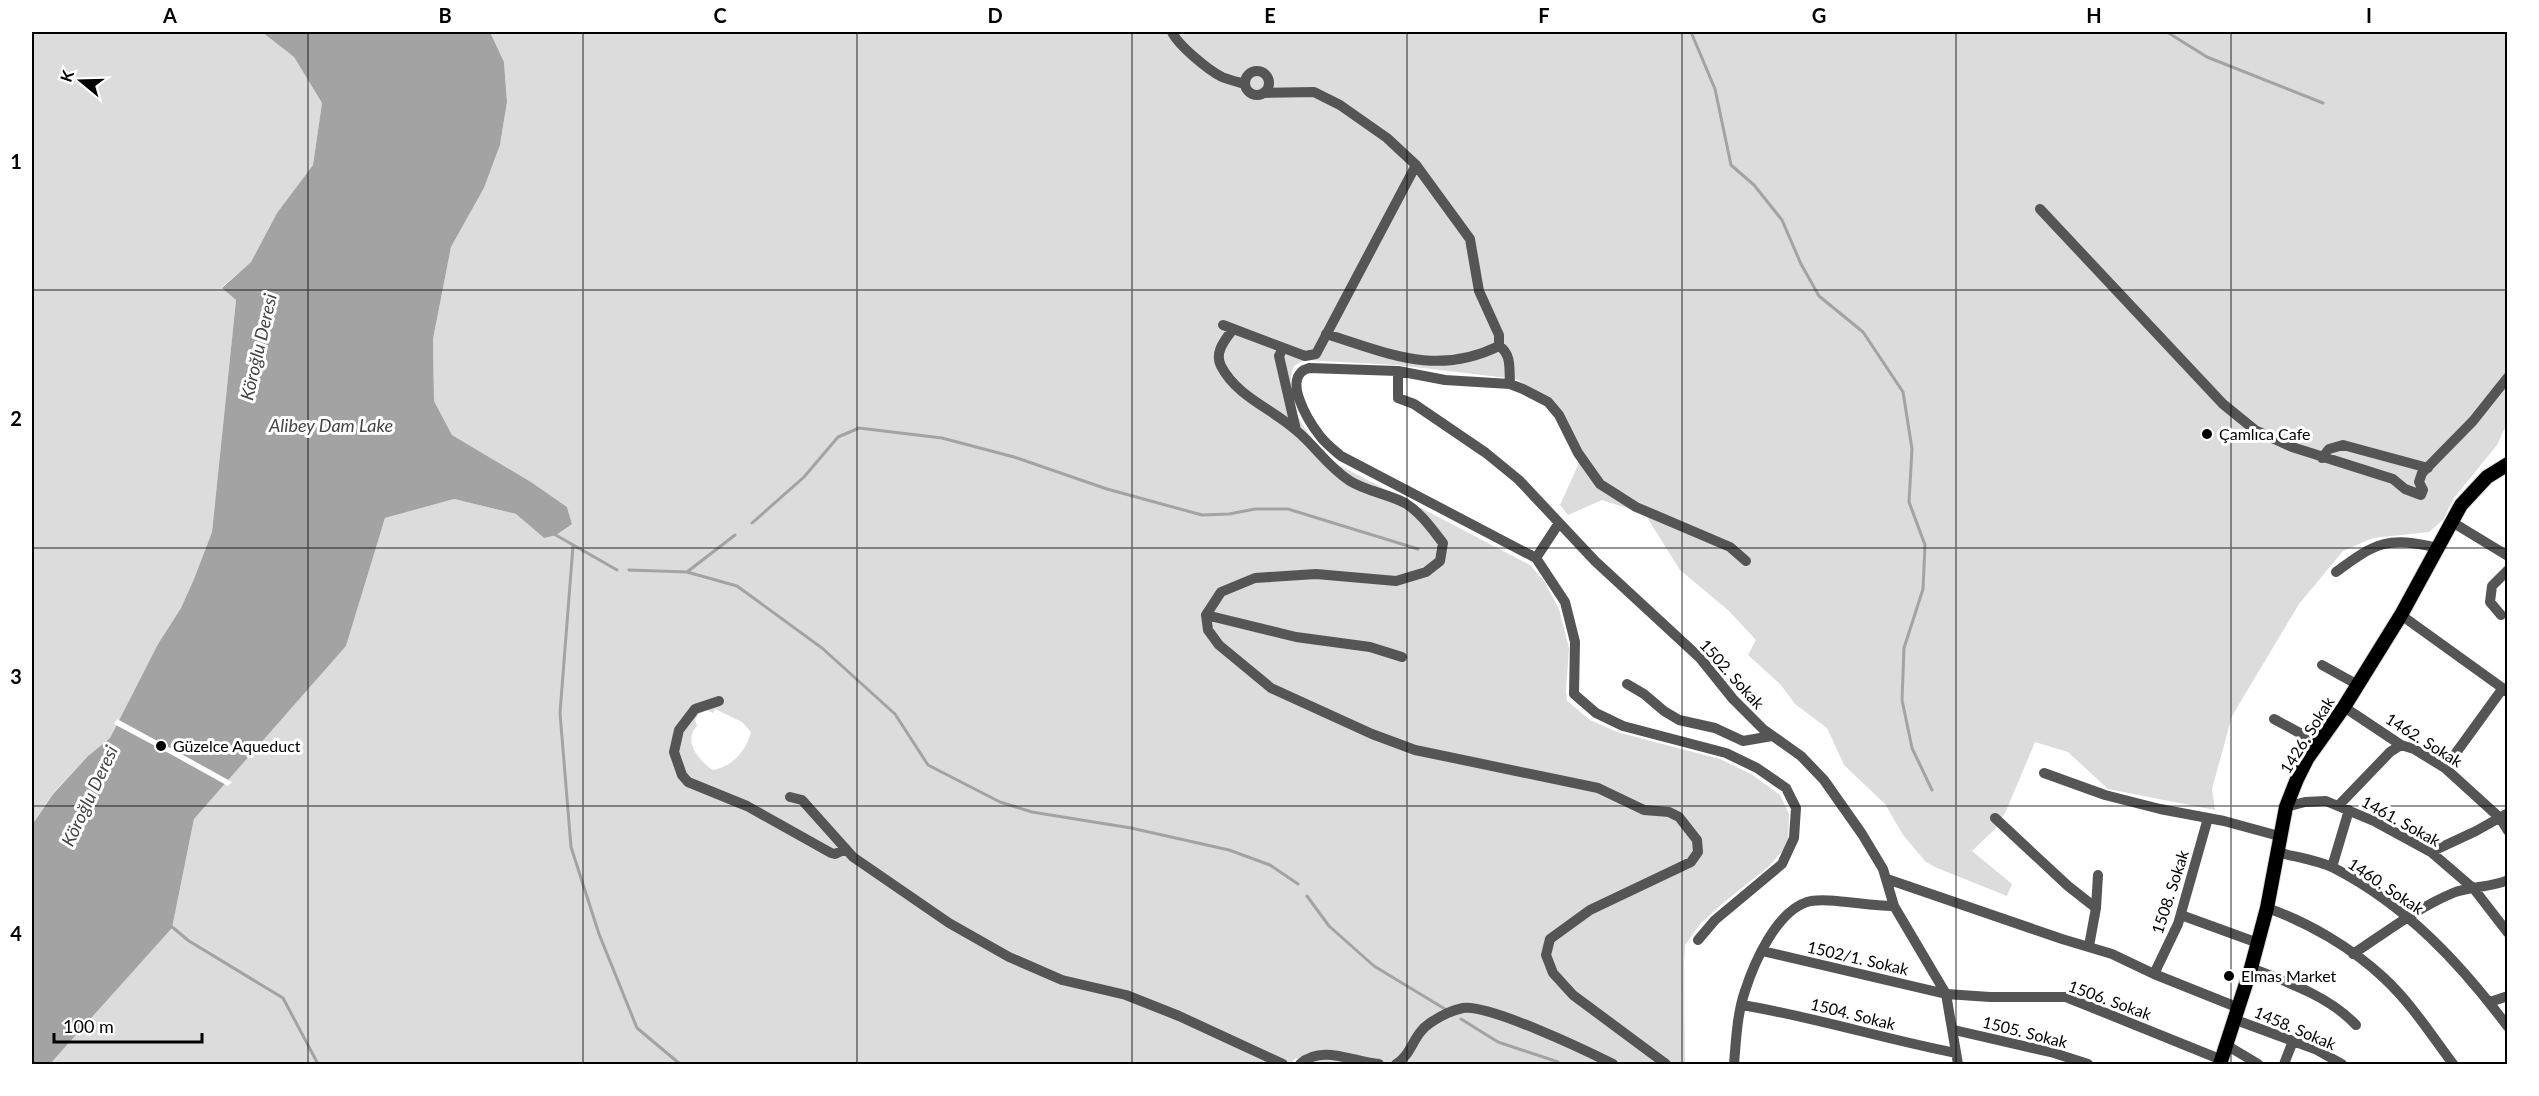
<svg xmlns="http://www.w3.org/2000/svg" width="2539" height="1096" font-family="Lato,sans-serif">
  <rect width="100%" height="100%" fill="#fff"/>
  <path fill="#dcdcdc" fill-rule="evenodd" d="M32,32H262L294,57L322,103L313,165L277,213L251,262L222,287L236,300L212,532L194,579L181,608L158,644L110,738L88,756L53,793L32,825Z
    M490,32H2507L2508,421L2497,445L2454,498L2443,520L2429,532L2373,538L2343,551L2299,604L2232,716L2212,789L2215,810L2108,789L2068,752L2035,742L2006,811L1996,828L1972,851L2012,884L2007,896L1937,868L1926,862L1903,835L1885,804L1844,765L1827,728L1795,704L1781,685L1748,655L1756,640L1729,611L1680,570L1645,514L1602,500L1568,515L1560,505L1583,454L1552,400L1516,379L1397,365L1305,360L1294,366C1280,404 1309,438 1335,463L1530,565L1544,581L1559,609L1569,648L1566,691L1567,701L1590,720L1617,732L1720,759L1751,774L1780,795L1789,814L1788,845L1768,867L1723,903L1700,924L1685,945L1684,963L1685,1064H1304L1296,1058L1290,1064H50L172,928L194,819L346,646L385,518L454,499L516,514L544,538L572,524L567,507L531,482L452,435L434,401L433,339L451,247L484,188L500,145L507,102L504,62ZM715,709L742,722L751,732C746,751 733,766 713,770C700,762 682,741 697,726L695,720L698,714L707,710L713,713Z"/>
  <path fill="#a3a3a3" d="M262,32H490L504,62L507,102L500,145L484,188L451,247L433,339L434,401L452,435L531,482L567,507L572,524L556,535L544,538L516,514L454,499L385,518L346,646L194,819L172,928L50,1064H32V825L53,794L88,756L110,738L158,644L181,608L194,579L212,532L236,300L222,288L251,262L277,213L313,165L322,103L294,57Z"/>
  <path fill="#fff" d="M117,719L185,756L232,782L228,786L174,756L114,724Z"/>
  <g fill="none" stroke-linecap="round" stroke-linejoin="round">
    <path stroke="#a3a3a3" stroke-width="3" d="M1691,32L1715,89L1731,165L1754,185L1782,220L1801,264L1819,296L1863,332L1903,392L1912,449L1909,502L1925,545L1923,589L1904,648L1902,700L1912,748L1932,790
      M2167,32L2207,57L2323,103
      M752,523L804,477L838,437L859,428L942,438L1014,457L1107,489L1202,515L1229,514L1255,509H1288L1418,549
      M554,534L617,570
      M573,546L560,713L571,847L599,934L637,1028L680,1064
      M629,570L687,572L737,586L822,648L895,714L928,765L1000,802L1032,812L1131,828L1229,850L1270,865L1298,884
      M687,572L735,535
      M1307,896L1329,926L1374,966L1445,1009
      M171,926L189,941L283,998L318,1064
      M1461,1019L1498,1042L1558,1062"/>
    <defs>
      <path id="major" d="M2220,1064L2251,968L2267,908L2286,807L2297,779L2307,759L2344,707L2401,615L2461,505L2487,477L2508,464"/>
    </defs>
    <use href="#major" stroke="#dbdbdb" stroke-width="16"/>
    <path stroke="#555" stroke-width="10" d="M1172,32C1178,45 1208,70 1222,77C1229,80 1238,82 1245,84
      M1245 83a12 12 0 1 1 24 0a12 12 0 1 1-24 0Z
      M1263,93L1314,92L1340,105L1387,138L1416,165L1470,239L1479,291L1499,335V346C1436,377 1388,353 1326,334
      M2040,209L2223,404L2255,430L2292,447L2393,479L2405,489L2421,495L2423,490L2419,482L2422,473L2473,421L2508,377
      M1223,325L1305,356L1316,354L1416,165
      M1233,329C1225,340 1214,352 1221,366C1237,397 1273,409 1297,431C1316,447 1328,467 1350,481C1366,491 1388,494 1405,503C1420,512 1432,529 1443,543L1440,561L1426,572L1396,581L1316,574L1255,578L1221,592L1206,615L1208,630L1219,645L1271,688L1372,734L1415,750L1598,788L1644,810L1669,812L1679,817L1697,840L1698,852L1691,862L1590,910L1550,939L1546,955L1553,973L1573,995L1666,1064
      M1499,346C1512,354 1509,370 1510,384
      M1283,348L1279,356L1296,430
      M1398,371V398L1414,404L1486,453L1519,480L1595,561L1700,658L1733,699L1763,729L1801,756L1824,780L1862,834L1883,869L1894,906L1946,994L1958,1064
      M2322,458L2329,449L2343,445L2428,468
      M2452,522L2508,556
      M1536,558L1559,523
      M2336,572C2376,542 2388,536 2438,548
      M1206,615L1296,637L1370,647L1402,657
      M2401,615L2508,692
      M2501,615L2490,602L2492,586L2508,570
      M2322,665L2358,685
      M1627,684L1644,694L1664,711L1679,720L1715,728L1743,741L1772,736
      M719,701L695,709L679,730L674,752L682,775L688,782L747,806L831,853L835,854L846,849
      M2344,707L2401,745L2414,749L2445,768L2500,818L2508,831
      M2274,719L2318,743
      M2445,768L2503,688
      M2044,773L2105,795L2160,809L2224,821L2279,836
      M790,797L802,800L853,857L949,923L1009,957L1062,980L1126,995L1179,1016L1283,1064
      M2339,805L2390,752L2401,745
      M2286,807L2305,802L2326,801L2376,822L2431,852L2474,889L2508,933
      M1995,818L2068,886L2096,908
      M2277,852C2295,857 2317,860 2334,868C2406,905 2460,963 2508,1027
      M2431,852L2476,831L2508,813
      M2332,867L2349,810
      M1887,879L2062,939L2112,954L2154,974L2239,1008
      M2267,908C2308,922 2352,948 2384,978C2411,1003 2432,1036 2453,1064
      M2181,915L2258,943
      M1698,940L1715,920L1782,864L1794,838L1796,808L1786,788L1757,768L1726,753L1623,726L1596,713L1574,694L1575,642L1565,602L1536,558L1341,456C1334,450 1326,444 1320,436C1309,422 1280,376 1309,368L1398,371L1445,380L1510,384L1523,389L1548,402L1559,415L1578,453L1600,484L1636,507L1730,547L1746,561
      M2089,946L2096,908L2098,875
      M1762,951L1946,994L1990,997H2066L2222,1060
      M2353,954C2385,933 2417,908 2453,893C2470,886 2490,888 2508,880
      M2251,968C2287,982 2329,996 2356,1025
      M2154,974L2178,924L2208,818
      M2490,1002L2508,996
      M1742,1005C1814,1017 1884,1039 1956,1053
      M2236,1020L2315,1049L2342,1064
      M1954,1030L2054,1053L2088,1064
      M2228,1046L2258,1064
      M1300,1064C1321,1044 1354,1062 1379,1064
      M1396,1064C1412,1055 1413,1034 1430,1023C1439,1017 1452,1010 1463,1008C1489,1004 1587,1051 1613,1064
      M1734,1064C1736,1041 1737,1014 1745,991C1754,963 1776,912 1807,902C1824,896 1872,907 1894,906
      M2284,1064L2293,1041"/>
    <use href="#major" stroke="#000" stroke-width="14"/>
  </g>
  <path fill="none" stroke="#000" stroke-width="1.5" stroke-opacity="0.55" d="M308,32V1064M583,32V1064M857,32V1064M1132,32V1064M1407,32V1064M1682,32V1064M1956,32V1064M2231,32V1064M32,290H2508M32,548H2508M32,806H2508"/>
  <g fill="#000" stroke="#fff" stroke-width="2">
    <circle cx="2207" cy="434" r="6"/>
    <circle cx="161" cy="746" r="6"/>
    <circle cx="2229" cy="976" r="6"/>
  </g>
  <g text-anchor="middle" stroke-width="6" stroke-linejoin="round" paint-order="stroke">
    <g font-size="16" fill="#000" stroke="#fff" text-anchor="start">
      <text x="2219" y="440">Çamlıca Cafe</text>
      <text x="173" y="752">Güzelce Aqueduct</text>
      <text x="2241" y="982">Elmas Market</text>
    </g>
    <g font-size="16" fill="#000" stroke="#fff">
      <text transform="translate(1732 674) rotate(48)" y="6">1502. Sokak</text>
      <text transform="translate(2307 735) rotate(-58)" y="6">1426. Sokak</text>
      <text transform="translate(2424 740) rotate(32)" y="6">1462. Sokak</text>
      <text transform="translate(2401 821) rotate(29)" y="6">1461. Sokak</text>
      <text transform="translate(2386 886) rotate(34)" y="6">1460. Sokak</text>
      <text transform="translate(2170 892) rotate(-72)" y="6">1508. Sokak</text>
      <text transform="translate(1858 958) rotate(13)" y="6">1502/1. Sokak</text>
      <text transform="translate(2110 1000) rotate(20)" y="6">1506. Sokak</text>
      <text transform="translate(1853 1014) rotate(14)" y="6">1504. Sokak</text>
      <text transform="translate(2295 1028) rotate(23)" y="6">1458. Sokak</text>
      <text transform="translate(2025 1032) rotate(14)" y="6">1505. Sokak</text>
    </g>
    <g font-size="18" font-style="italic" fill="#444" stroke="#fff">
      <text transform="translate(259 347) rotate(-77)" y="6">Köroğlu Deresi</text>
      <text x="331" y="432">Alibey Dam Lake</text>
      <text transform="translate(90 796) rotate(-65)" y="6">Köroğlu Deresi</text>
    </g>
  </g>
  <rect width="2539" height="1096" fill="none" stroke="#ffffff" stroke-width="66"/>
  <g transform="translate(81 81) rotate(289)" stroke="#ffffff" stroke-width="4.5" paint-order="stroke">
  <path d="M0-4.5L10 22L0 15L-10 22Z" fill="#000000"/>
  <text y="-9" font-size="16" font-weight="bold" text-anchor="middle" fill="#000000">K</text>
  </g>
  <path d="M54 1033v9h148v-9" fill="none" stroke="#000000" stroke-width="3"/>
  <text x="63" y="1033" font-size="18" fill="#000000" stroke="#ffffff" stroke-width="4.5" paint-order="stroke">100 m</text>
  <rect x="33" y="33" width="2473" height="1030" fill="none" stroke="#000" stroke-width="2"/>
  <g font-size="20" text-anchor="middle" font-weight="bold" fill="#000">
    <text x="170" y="23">A</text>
    <text x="445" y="23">B</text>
    <text x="720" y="23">C</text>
    <text x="995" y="23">D</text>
    <text x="1270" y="23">E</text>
    <text x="1544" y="23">F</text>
    <text x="1819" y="23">G</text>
    <text x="2094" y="23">H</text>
    <text x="2369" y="23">I</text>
    <text x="16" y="169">1</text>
    <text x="16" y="426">2</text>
    <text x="16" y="684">3</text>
    <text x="16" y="941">4</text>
  </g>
</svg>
